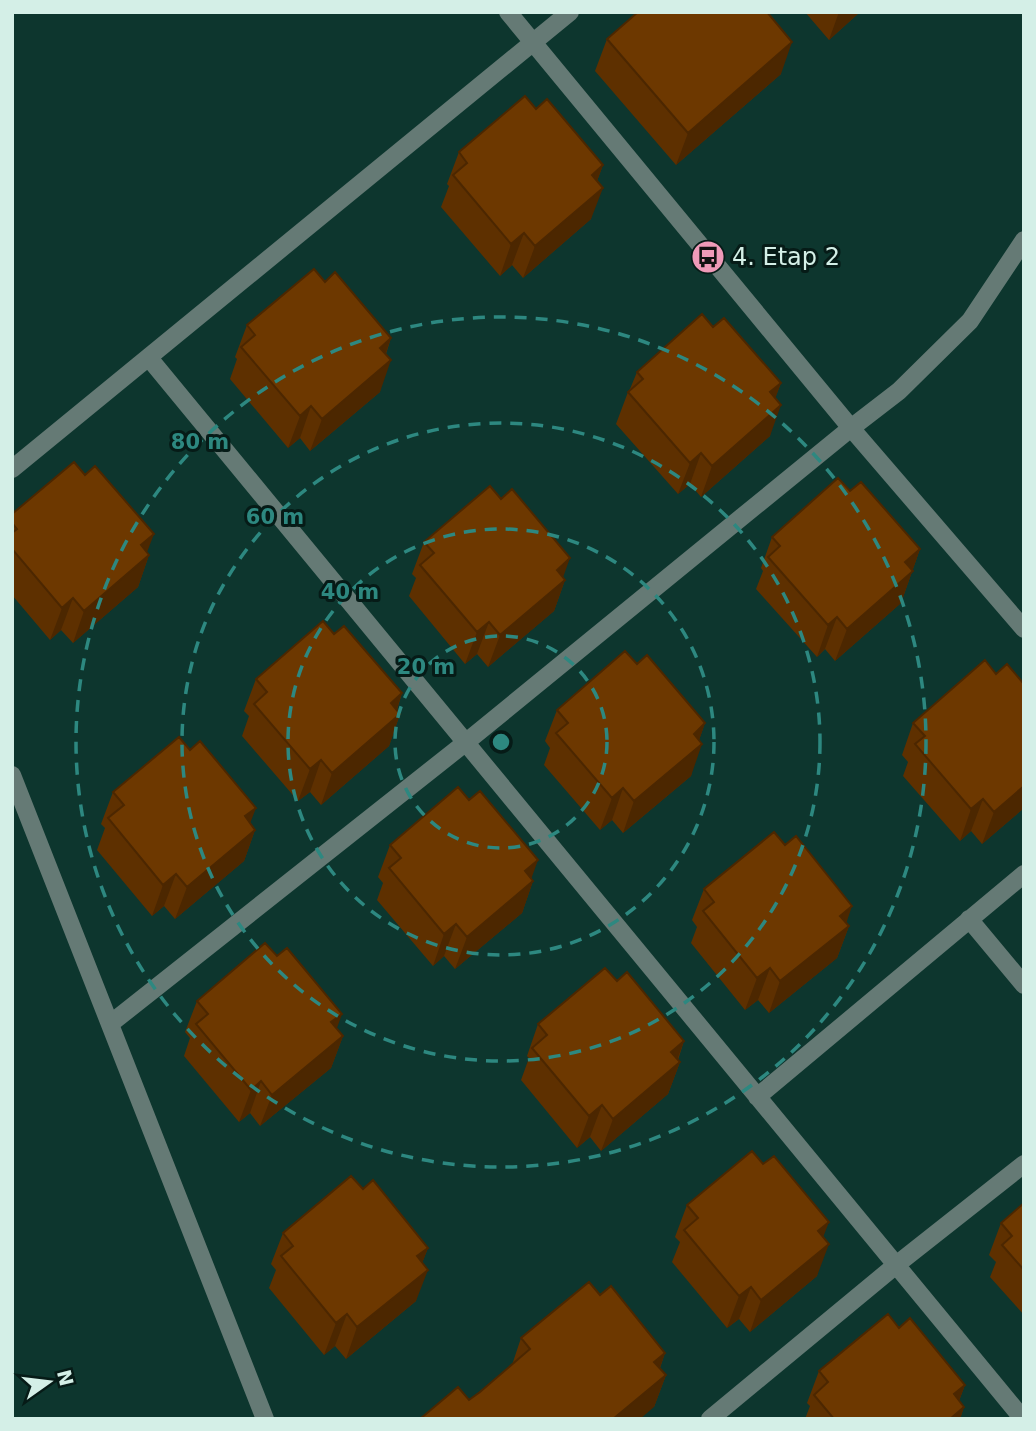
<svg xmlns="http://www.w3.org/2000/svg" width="1036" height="1431" font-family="'DejaVu Sans',sans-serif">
  <rect width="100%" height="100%" fill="#0d362e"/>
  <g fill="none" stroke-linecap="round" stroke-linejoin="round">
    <path stroke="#657a75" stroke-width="18" d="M1024,240L970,321L899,391L851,428L1024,629
      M149,358L1023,1419
      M12,469L570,12
      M12,775L265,1419
      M969,919L1024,985
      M110,1024L465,743L851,428L508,12
      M757,1097L1024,874
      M710,1419L896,1265L1024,1164"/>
  </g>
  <path fill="#5e3000" d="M805,12H860L829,40Z
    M607,39L781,74L676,165L595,71Z
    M536,109L603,165L597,181L591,219L523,278L512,265L500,276L441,207L449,186L447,184L459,152Z
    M325,282L391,338L386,354L380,392L310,451L300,438L288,448L230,379L237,359L235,357L247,325Z
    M713,327L781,383L775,398L770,436L701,497L690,484L678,494L616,424L628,392L630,389L637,372Z
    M850,491L920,549L901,603L835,661L825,649L817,657L756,589L763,571L761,568L772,537Z
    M12,514L147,553L149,555L138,587L73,643L61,630L50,640L12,595Z
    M424,542L563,577L565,580L554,611L488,667L477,654L465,664L409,596L416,578L412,574Z
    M334,634L402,693L397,710L400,714L389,746L321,805L310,792L298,801L242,736L249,716L244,711L256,679Z
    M637,664L705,723L699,740L691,776L623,833L612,820L600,830L544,765L550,748L545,741L557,710Z
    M996,674L1024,684V808L982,844L971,831L960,841L903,776L908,762L902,755L913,723Z
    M113,792L250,823L255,830L244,861L175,919L164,906L152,916L97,850L105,828L101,824Z
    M390,845L531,878L533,881L522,913L455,969L444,956L433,966L377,900L383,883L378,877Z
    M704,889L846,923L849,926L837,958L769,1013L758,1000L745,1010L691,943L697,927L692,920Z
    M617,981L684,1041L678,1060L680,1062L668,1094L601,1151L590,1137L577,1148L521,1080L529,1058L527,1056L538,1024Z
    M197,1001L337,1029L343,1036L331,1068L260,1126L250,1113L239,1122L184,1056L190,1038L185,1032Z
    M363,1189L428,1248L422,1263L416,1301L346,1359L335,1346L324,1355L269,1288L276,1270L271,1264L283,1233Z
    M1024,1203V1315L990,1277L996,1262L989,1255L1001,1223Z
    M687,1205L823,1237L817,1276L750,1332L739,1319L727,1328L672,1262L680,1242L675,1237Z
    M600,1295L665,1353L660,1368L666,1375L654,1407L469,1400L512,1365L521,1338Z
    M899,1328L965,1385L959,1401L964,1407L960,1419H805L810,1406L807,1403L819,1371Z"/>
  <path fill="#4c2700" d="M839,12H860L829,40Z
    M792,42L781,74L676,165L688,133Z
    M603,165L591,197L592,175Z
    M603,188L591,219L523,278L535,246Z
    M524,233L512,265L500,276L511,244Z
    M391,338L380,370L391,360L380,392L310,451L322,419L380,348Z
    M781,383L769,415L770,392Z
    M781,405L770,436L701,497L712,466Z
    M311,406L300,438L288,448L300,416Z
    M701,453L690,484L678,494L690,463Z
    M154,534L144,560L149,555L138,587L73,643L84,611L141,545Z
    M920,549L901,603L835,661L847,629L905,562Z
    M570,558L561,583L565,580L554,611L488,667L500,635L557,570Z
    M73,598L61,630L50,640L62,608Z
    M837,617L825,649L817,657L828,625Z
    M489,622L477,654L465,664L477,632Z
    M402,693L393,721L400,714L389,746L321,805L332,773L391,703Z
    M705,723L696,749L702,744L691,776L623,833L634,801L694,734Z
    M321,760L310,792L298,801L310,769Z
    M1024,786V808L982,844L994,812Z
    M623,788L612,820L600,830L612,798Z
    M983,799L971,831L960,841L971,809Z
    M256,808L244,839L255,830L244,861L175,919L187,887L245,816Z
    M538,860L529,885L533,881L522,913L455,969L467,937L525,871Z
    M176,874L164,906L152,916L163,885Z
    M852,906L844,930L849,926L837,958L769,1013L780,981L840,916Z
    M456,924L444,956L433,966L444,934Z
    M770,968L758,1000L745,1010L757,978Z
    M342,1014L331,1045V1022Z
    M343,1036L331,1068L260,1126L272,1095Z
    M684,1041L675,1066L680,1062L668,1094L601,1151L613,1119L671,1052Z
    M261,1081L250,1113L239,1122L251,1090Z
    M602,1105L590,1137L577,1148L589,1116Z
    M829,1222L817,1253L829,1244L817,1276L750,1332L761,1300L818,1231Z
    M428,1248L416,1279L428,1270L416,1301L346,1359L357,1327L417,1256Z
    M751,1287L739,1319L727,1328L739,1296Z
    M347,1314L335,1346L324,1355L336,1323Z
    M665,1353L654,1385V1362Z
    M666,1375L654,1407L640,1419H613Z
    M965,1385L953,1416L964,1407L960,1419H945L954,1394Z"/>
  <path fill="#6d3800" stroke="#4c2700" stroke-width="2" d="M638,12H767L792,42L688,133L607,39Z
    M525,96L536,109L547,99L603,165L592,175L603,188L535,246L524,233L511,244L453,175L467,163L459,152Z
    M314,269L325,282L335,272L391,338L380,348L391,360L322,419L311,406L300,416L241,347L255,335L247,325Z
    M702,314L713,327L724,318L781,383L770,392L781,405L712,466L701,453L690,463L628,392L643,379L637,372Z
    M74,462L85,475L95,466L154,534L141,545L149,555L84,611L73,598L62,608L12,549V533L17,529L12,523V514Z
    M838,478L850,491L861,482L920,549L905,562L913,571L847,629L837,617L828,625L768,557L780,546L772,537Z
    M490,486L501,499L512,489L570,558L557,570L565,580L500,635L489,622L477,632L420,565L434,553L424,542Z
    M323,621L334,634L344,626L402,693L391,703L400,714L332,773L321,760L310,769L254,704L267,692L256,679Z
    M625,651L637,664L647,655L705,723L694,734L702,744L634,801L623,788L612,798L556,733L568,723L557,710Z
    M985,660L996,674L1007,664L1024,684V786L994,812L983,799L971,809L915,744L925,736L913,723Z
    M179,737L190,750L200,741L256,808L245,816L255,830L187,887L176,874L163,885L108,818L124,805L113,792Z
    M458,787L469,800L480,791L538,860L525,871L533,881L467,937L456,924L444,934L389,868L401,858L390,845Z
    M774,832L785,845L796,836L852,906L840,916L849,926L780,981L770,968L757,978L703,911L714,902L704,889Z
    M265,943L277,956L287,948L342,1014L331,1022L343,1036L272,1095L261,1081L251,1090L196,1024L208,1014L197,1001Z
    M605,968L617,981L627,972L684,1041L671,1052L680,1062L613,1119L602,1105L589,1116L532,1048L547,1035L538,1024Z
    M752,1151L763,1164L774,1156L829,1222L818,1231L829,1244L761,1300L751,1287L739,1296L684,1230L698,1218L687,1205Z
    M351,1176L363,1189L373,1180L428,1248L417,1256L428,1270L357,1327L347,1314L336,1323L281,1256L293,1246L283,1233Z
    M1024,1203V1270L1002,1245L1012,1236L1001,1223Z
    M589,1282L600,1295L611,1286L665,1353L654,1362L666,1375L613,1419H420L458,1387L469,1400L480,1392L530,1349L521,1338Z
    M888,1314L899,1328L910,1318L965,1385L954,1394L964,1407L950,1419H834L814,1395L828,1382L819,1371Z"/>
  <g fill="none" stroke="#2d8880" stroke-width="3.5" stroke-dasharray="12 9">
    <circle cx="501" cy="742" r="106"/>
    <circle cx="501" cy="742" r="213"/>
    <circle cx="501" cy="742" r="319"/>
    <circle cx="501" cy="742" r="425"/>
  </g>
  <defs>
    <symbol id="bus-disc" viewBox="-11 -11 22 22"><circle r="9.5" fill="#ef9ab8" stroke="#061b17"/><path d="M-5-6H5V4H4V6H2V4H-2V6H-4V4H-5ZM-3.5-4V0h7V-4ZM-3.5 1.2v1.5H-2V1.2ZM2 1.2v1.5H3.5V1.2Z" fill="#111"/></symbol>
  </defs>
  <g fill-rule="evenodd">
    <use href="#bus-disc" x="689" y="238" width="38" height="38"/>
  </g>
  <g text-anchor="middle" stroke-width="6" stroke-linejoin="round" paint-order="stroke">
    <g font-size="24" fill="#d4efe7" stroke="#061b17" text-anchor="start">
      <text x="732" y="265">4. Etap 2</text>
    </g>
  </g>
  <circle cx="501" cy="742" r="10" fill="#2d8880" stroke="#061b17" stroke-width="3.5"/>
  <g font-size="21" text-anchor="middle" font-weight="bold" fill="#2d8880" stroke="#061b17" stroke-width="6" stroke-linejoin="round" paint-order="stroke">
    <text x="200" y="449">80 m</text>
    <text x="275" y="524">60 m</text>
    <text x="350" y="599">40 m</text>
    <text x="426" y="674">20 m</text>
  </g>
  <rect width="1036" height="1431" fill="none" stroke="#d4efe7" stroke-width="28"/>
  <g transform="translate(49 1382) rotate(76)" stroke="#061b17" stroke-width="5" paint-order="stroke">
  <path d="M0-5L12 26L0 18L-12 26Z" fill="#d4efe7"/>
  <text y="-10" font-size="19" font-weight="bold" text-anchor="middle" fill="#d4efe7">N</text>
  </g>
</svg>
